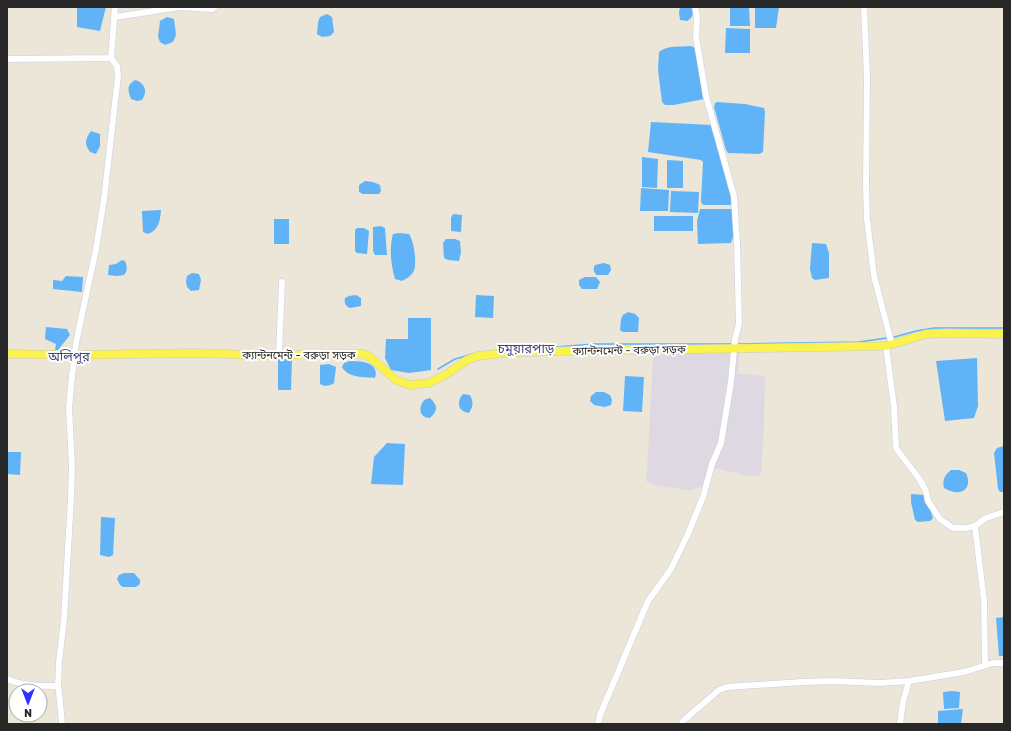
<svg xmlns="http://www.w3.org/2000/svg" width="1011" height="731" font-family="Rubik,'Noto Sans Bengali',sans-serif">
  <rect width="100%" height="100%" fill="#ebe6d7"/>
  <path fill="#ddd8e2" d="M705,351H739L738,374L765,376L764,426L761,472L758,476H748L720,469H708L702,487L689,490L655,485L646,481L648,455L653,355Z"/>
  <path fill="#60b3f7" d="M77,7H106L100,31L77,27Z
    M680,7H692C694,14 693,17 687,21L680,20L679,13Z
    M730,7H749L750,26H730Z
    M755,7H779L776,28H755Z
    M327,14L332,17L334,32L330,36L322,37L317,34L318,22L320,17Z
    M167,17L174,19L176,35L173,42L165,45L160,42L158,37L160,21Z
    M726,28L750,29V53H725Z
    M691,46L695,48L704,99L674,105H665L662,102L658,70L659,52C667,45 681,47 691,46Z
    M135,80C145,83 148,91 142,100L137,101L131,99C128,90 126,86 135,80Z
    M717,102L745,104L764,108L765,112L763,152L759,154L728,153L726,150L714,107L715,103Z
    M651,122L712,125L722,156L731,197L732,205H704L702,204L701,201L703,162L701,160L648,152Z
    M91,131L100,134V146L96,154L90,152C84,144 85,139 91,131Z
    M642,157L658,159L657,188L642,187Z
    M667,160L683,161V188H667Z
    M365,181L373,182L380,185L381,191L379,194H363L359,192V185Z
    M641,188L669,190L668,211H640Z
    M671,191L699,192L698,213L670,212Z
    M700,209H733L734,234L731,243L698,244L697,221Z
    M161,210C160,221 159,230 148,234L143,232L142,211Z
    M453,214L462,215L461,232L451,231V218Z
    M654,216H693V231H654Z
    M274,219H289V244H274Z
    M381,226L385,228L387,255H375L373,251V227Z
    M357,228H364L369,231L367,254L357,253L355,251V230Z
    M399,233L409,234C414,241 417,262 414,271C411,276 406,279 402,281L395,279C391,265 389,248 393,234Z
    M446,239H455L460,241L461,252L459,261L448,260L444,258L443,243Z
    M812,243L826,244L829,253V278L815,280L812,278L810,269Z
    M122,260L125,261C127,266 128,270 124,275L117,276L108,275L109,265L116,264Z
    M604,263L610,265L611,270L608,275H597C593,272 593,269 595,265Z
    M192,273L199,274L201,280L199,290L191,291L187,287L186,281L187,276Z
    M66,276L83,277L82,292L53,289V280L62,281Z
    M585,277H596L600,282L597,289H582L579,285V280Z
    M356,295L361,298V306L350,308C345,306 344,303 345,298L349,296Z
    M476,295L494,296L493,318L475,317Z
    M628,312L635,314L639,318L638,332H623L620,330L621,319L623,315Z
    M408,318H431V370L409,373L391,370L385,358L386,339H408Z
    M46,327L67,329L70,335L58,350H55L56,344L45,339Z
    M977,358L978,406L974,418L945,421L936,361Z
    M278,359H292L291,390H278Z
    M350,361C360,361 380,362 375,378C364,377 348,378 342,367L344,363Z
    M329,364L336,367L334,383C330,386 325,387 320,384V365Z
    M625,376L644,377L642,412L623,411Z
    M596,392H604L610,395L612,400L611,405L605,407L594,405L590,401L591,396Z
    M463,394L470,395C474,403 473,406 469,413C458,412 456,402 463,394Z
    M430,398C438,406 438,410 430,418C419,417 418,408 424,400Z
    M387,443L405,444L403,485L371,484L374,457Z
    M1004,446V492H1000L998,489L994,453L997,448Z
    M7,452H21L20,475L7,474Z
    M951,470H959L966,473C974,491 958,497 944,488C942,480 945,475 951,470Z
    M911,494L925,495L933,518L930,521L918,522L915,520L911,502Z
    M101,517L115,518L113,555L109,557L100,555Z
    M124,573H134L140,580V584L136,587H123L120,585L117,579L119,575Z
    M1004,617V656H999L996,618Z
    M952,691L960,692L959,708L944,709L943,692Z
    M963,709L961,724H938V711Z"/>
  <g fill="none" stroke-linecap="round" stroke-linejoin="round">
    <path stroke="#60b3f7" stroke-width="1.5" d="M891,338L916,331L934,328H1004
      M737,344L859,342L887,338
      M556,347L594,344H734
      M438,369L455,359L476,353"/>
    <defs>
      <path id="minor" d="M864,7L867,77L866,185L867,219L874,276L892,345
        M115,17L180,7L212,9L215,7
        M7,59L111,58
        M886,346L894,407L896,448L920,480L926,491L928,501L940,519L953,528H966L975,526L986,518L1004,512
        M279,355L282,282
        M975,526L984,601L985,665
        M7,679C23,686 41,686 58,686
        M62,724L59,692L58,686L59,662L64,619L71,498L72,466L69,408L72,376L76,343L96,249L104,199L118,76L117,66L111,58L115,7
        M598,724L600,715L648,601L671,569L687,536L703,497L712,464L721,443L731,382L735,339L739,324L737,243L734,196L706,96L696,37L697,17L695,7
        M682,724L683,721L719,690L727,687L802,682L832,681L880,683L909,681L964,672L993,663H1004
        M900,724L903,702L909,681"/>
      <path id="major" d="M7,354L75,355L196,353L251,355L364,354L370,357L396,380L410,385L429,383L447,374L467,360L478,356L504,353L561,351L886,346L926,334L946,333L1004,334"/>
    </defs>
    <use href="#minor" stroke="#cccce2" stroke-width="7"/>
    <use href="#major" stroke="#cbcbcb" stroke-width="9"/>
    <use href="#minor" stroke="#fff" stroke-width="6"/>
    <use href="#major" stroke="#faf24d" stroke-width="8"/>
  </g>
  <g text-anchor="middle" stroke-width="4" stroke-linejoin="round" paint-order="stroke">
    <g font-size="11" fill="#272727" stroke="#fff">
      <text transform="translate(629 350) rotate(-1)" y="4">ক্যান্টনমেন্ট - বরুড়া সড়ক</text>
      <text x="299" y="359">ক্যান্টনমেন্ট - বরুড়া সড়ক</text>
    </g>
    <g font-size="13" fill="#45457a" stroke="#fff">
      <text x="526" y="353">চমুয়ারপাড়</text>
      <text x="69" y="361">অলিপুর</text>
    </g>
  </g>
  <rect width="1011" height="731" fill="none" stroke="#272727" stroke-width="16"/>
  <g transform="translate(28 703) rotate(180)"><circle r="19" fill="#ffffff" stroke="#a9a9a9"/>
  <path d="M0-3L7 15L0 10L-7 15Z" fill="#3030ff"/>
  <text y="-6" font-size="11" font-weight="bold" text-anchor="middle" fill="#272727">N</text>
  </g>
</svg>
